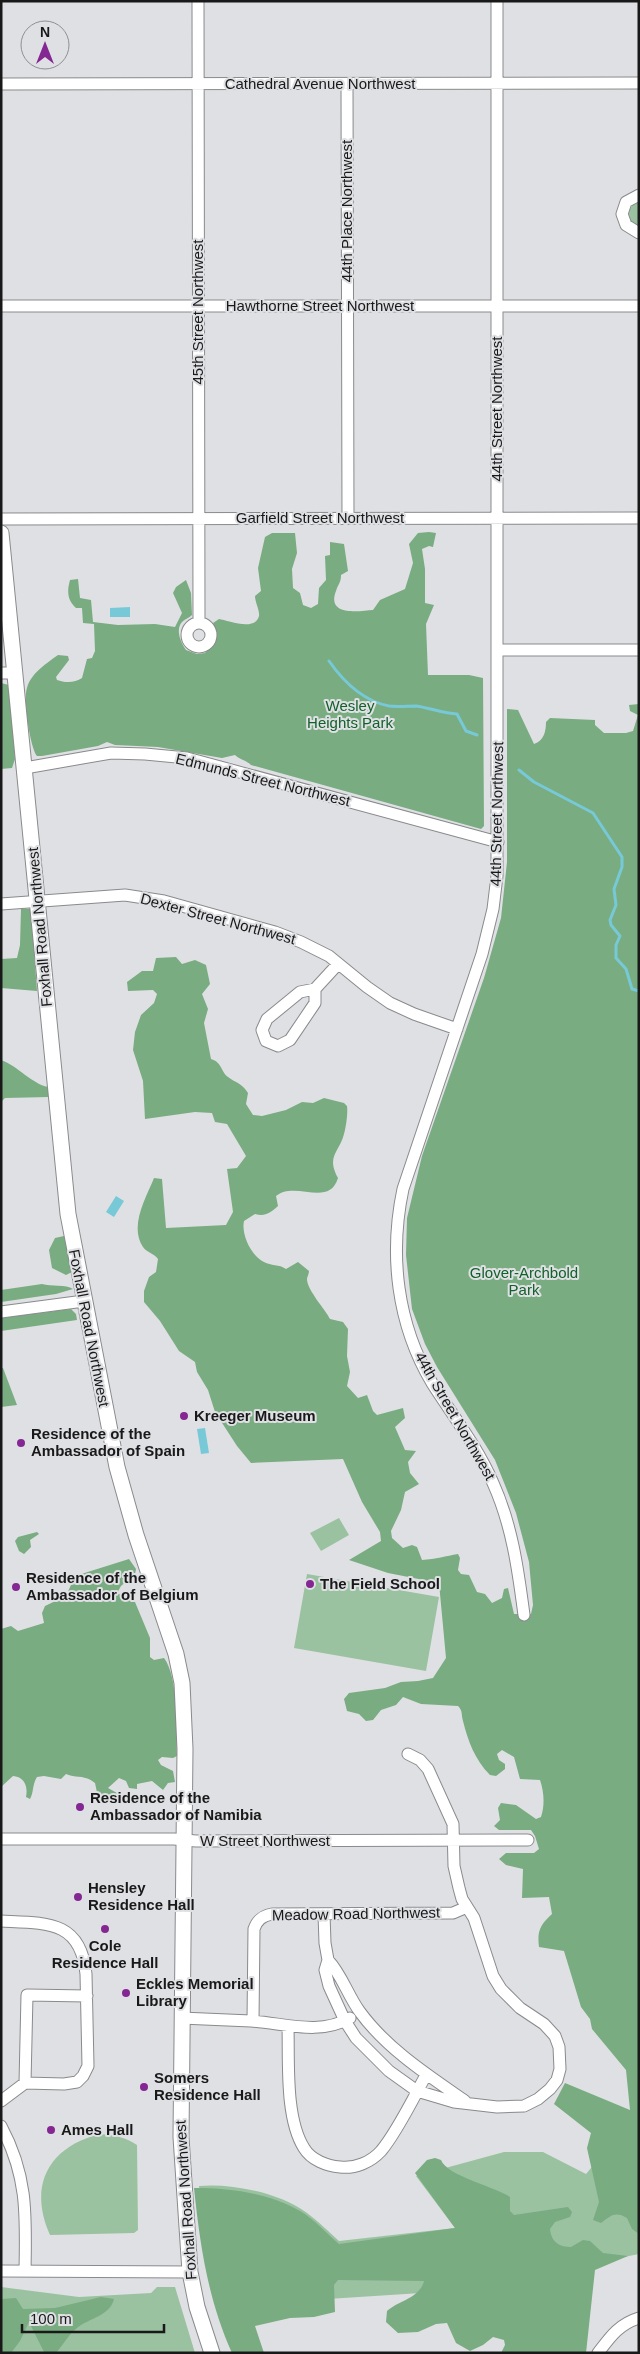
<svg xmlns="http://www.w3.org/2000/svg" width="640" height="2354" font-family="Helvetica,sans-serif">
  <rect width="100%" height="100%" fill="#dfe0e3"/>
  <path fill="#9ac2a0" d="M639,202V227L631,222C627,213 629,205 639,202Z
    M339,1518L349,1535L321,1551L310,1533Z
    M307,1574L439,1597L426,1671L294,1648Z
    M639,2111V2254L452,2291L234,2305L208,2248L199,2186C232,2183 280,2193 307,2213C318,2221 329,2232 339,2241L455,2228L416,2176L504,2152H543L586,2174Z
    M100,2134C114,2135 125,2137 137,2145L138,2230L134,2233L50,2235C28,2186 48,2147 100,2134Z
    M1,2287L79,2297L151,2293L157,2287H175L195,2353H1Z"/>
  <path fill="#79ac81" d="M429,532L436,533L433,547L429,546L422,549L425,569V603L434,605L426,624L428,675H469L483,678L484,826L481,829L251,765C246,760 240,760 235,755L222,758L158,747L115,745L107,742L98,746L42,756H37C30,748 23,698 27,688C31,673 47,663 58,655L68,656L69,660L56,677L57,680C65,683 75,683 82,678L87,659L92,658L95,651L94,624L83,623L82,608H76C67,600 67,591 70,580L78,579L80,598L91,600L93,622L118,625L155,624L175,627L182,613L173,593L176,587L186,580L191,593L192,615C189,618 185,619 182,622C175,630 181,643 186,650L197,654L205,653C215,643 218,636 213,623L219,619C227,620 255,632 259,616C260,611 255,602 255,596L261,591L258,568L265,537L272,533H295L297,553L292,569L293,588L300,593L303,605L311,608L318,604L319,588L326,580L325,556L330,555V542L344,544L348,571L341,575C341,583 338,584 336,591C326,617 360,611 373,610L380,600L405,589L413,563L409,544L418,533Z
    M1,683L9,685L15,759L12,768L1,769Z
    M639,704V2234L632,2229L627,2218C616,2211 611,2215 601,2223L593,2220L599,2202L587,2148L591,2133L554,2104L565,2083L630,2110L626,2070L592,2029L590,2019L581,2007L564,1951L539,1947C537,1931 540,1925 552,1914L549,1897L522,1898L523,1869L506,1865L499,1859L506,1853H534L539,1849L535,1836L531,1830H499L494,1826L500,1820L498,1808L501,1803L516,1805L536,1819L541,1817C545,1805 544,1792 540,1780L520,1779L514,1757L502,1750L497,1754L499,1760L505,1764V1769L496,1776L490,1775C475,1760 468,1741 463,1721C461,1714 463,1711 458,1706L421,1704L403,1697L396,1705L381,1710L373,1720L366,1721L359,1714L347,1711L344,1699L349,1693L385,1688L401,1682L418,1681L433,1678L446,1658L439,1583L388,1573L349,1560L381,1541L380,1532L362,1502L343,1459L251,1463L237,1446L215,1412L208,1390L197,1372L195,1362L179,1351L160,1321L144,1302V1291L149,1277L156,1272L158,1259C154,1253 147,1253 143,1247C129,1226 146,1198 154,1178L162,1179L166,1228L226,1225L233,1212L227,1169L237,1168L246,1156L227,1124L215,1122L212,1113L195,1112L145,1119L143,1081L133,1050L135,1032L141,1015L154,1003L157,994L153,990L128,991L127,982L142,971H153L156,958L176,957L182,964L195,960L206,965L210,984L202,994L208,1009L204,1023L211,1059C222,1062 221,1072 228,1077C236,1083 242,1083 248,1093L246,1104L253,1115L262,1116L286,1110L302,1102L313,1103L324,1098L344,1103L347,1106C348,1113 346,1127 344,1134C339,1153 326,1156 338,1178C329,1208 295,1180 276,1196L278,1206C270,1213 265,1217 255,1214L244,1221C241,1234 251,1256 264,1262C271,1266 279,1264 286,1269L298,1262L309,1271C309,1274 307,1277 307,1279C307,1290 325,1309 330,1319L343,1322L348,1329L347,1356L350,1372L347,1386L358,1398L367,1395L373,1411L377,1415L403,1408L405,1418L395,1427L405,1450L416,1451L408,1462L410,1473L419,1484L405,1492L401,1510L391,1531L392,1538L403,1548L412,1545L417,1547L422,1560C436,1559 446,1556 458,1554L460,1558L458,1570L461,1574L469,1575L477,1592L485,1594L492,1603L502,1598L504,1589L508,1588L514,1614H531L533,1605L529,1562L516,1513L495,1460L437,1367L425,1344L412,1309L406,1255L407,1218L422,1156L484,978L501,918L507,862V709L518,710L534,744C544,741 546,731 546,722L550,718L595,720V725L604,733H626L633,731L638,715L630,711L629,705Z
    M21,909H31L37,991L1,988V959L17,958L20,945Z
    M1,1060C18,1066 32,1084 48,1087L49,1097L5,1098L1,1102Z
    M64,1236L72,1272L66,1275L52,1268L49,1250L55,1238Z
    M42,1284C51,1287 66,1284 73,1289L56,1294L1,1302V1290Z
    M71,1309L76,1314L77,1320L1,1331V1318Z
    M1,1368H3L17,1405L1,1407Z
    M37,1532L39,1534L30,1540L31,1547L24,1554L19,1551L15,1541L18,1537Z
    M129,1559L136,1569L135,1574L121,1586L117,1593L135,1602L150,1638V1657L154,1660L164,1658C179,1678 176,1730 177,1756L173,1758L162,1757L158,1760L161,1765L173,1771L175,1782L168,1783L163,1790L152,1781L137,1784V1789L129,1788L126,1781L119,1778L108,1788L117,1793L118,1797L103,1799L99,1802L95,1783C84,1774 77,1779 66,1774L61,1779L44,1776L37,1777C32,1785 34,1792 30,1799L26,1797C28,1787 25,1777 13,1776L1,1787V1629L11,1626L18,1631L44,1623L42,1613L45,1606L66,1596L75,1576Z
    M435,2158L441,2160C447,2176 496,2187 510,2197V2211L514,2215L568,2207L572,2212L570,2217L555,2222L550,2229C551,2241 558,2247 571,2247L583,2240L590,2241L603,2253L628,2256L595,2270L586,2353H501L505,2345L504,2340L493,2337L483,2345L470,2351L456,2343L447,2323L436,2324L418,2332L398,2333L386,2322L387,2311C398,2301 420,2298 424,2281L338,2280L334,2285L335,2312L314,2317L290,2318L255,2326L264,2353H232C208,2300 200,2245 194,2188C232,2188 267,2193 300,2211C314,2219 327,2234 339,2244L455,2228L415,2173L427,2160Z
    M101,2297L114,2299C110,2316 89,2318 77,2328C69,2334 63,2345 56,2353L44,2352L29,2322L20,2341L11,2353H1V2299L16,2298L23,2309L55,2308Z"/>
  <path fill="#77c9d7" d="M130,607V617H110V608Z
    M116,1196L124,1201L114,1217L106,1212Z
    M205,1428L209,1453L201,1454L197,1429Z"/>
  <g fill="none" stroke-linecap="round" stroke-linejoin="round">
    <path stroke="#77c9d7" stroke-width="3" d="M329,661C343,681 363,701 389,706C398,707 407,706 416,706C430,708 443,713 457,714L466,731L477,735
      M519,770L534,782L593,813L622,857V867L614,889L616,905L610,920L611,925L620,936L616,945V958L626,969L632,989L639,991"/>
    <defs>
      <path id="minor" d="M198,1L199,623
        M497,1V876L493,909L482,954L403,1189C389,1255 397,1324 432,1383C453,1416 477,1446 493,1483C512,1525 518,1569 524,1615
        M1,84L639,83
        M347,84L348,517
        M639,195L626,202L622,214L626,225L639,233
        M1,306H639
        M1,519L639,518
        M187 635a12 12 0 1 1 24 0a12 12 0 1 1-24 0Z
        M497,650H639
        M1,673H16
        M25,768L111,753L145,754L187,758L498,842
        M1,904L125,895L164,901L275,932L301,942L329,956L367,987L390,1003L414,1014L457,1029
        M315,989V1003L290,1040L278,1046L266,1041L262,1030L267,1019L300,992L315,989L338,964
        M1,1312L84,1301
        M1,1839H174L196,1841L528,1840
        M324,1914L325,1943L328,1960L325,1970L329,1986L345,2021L356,2038L389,2071L417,2091L454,2102L497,2107L524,2106L538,2099L550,2089L557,2080L560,2069L559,2047L555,2036L544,2024L520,2008L501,1989L493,1976L474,1918L462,1899L459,1888L454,1866L453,1824L428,1769L420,1760L408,1754
        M1,1921C46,1923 81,1920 86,1974L88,2066L83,2076L77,2082L64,2084L25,2083L1,2101
        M328,1960C342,1975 348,1996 360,2012C387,2049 429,2076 465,2101
        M181,2018C205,2019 228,2020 251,2021C284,2023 319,2036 350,2018
        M253,2021L254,1929C257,1920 262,1916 272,1914L453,1913L467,1907
        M288,2027C289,2061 285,2118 304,2148C311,2160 327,2166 340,2167C355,2169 371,2162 381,2151C397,2132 414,2097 426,2075
        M25,2083L27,1995L87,1996
        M1,2126C28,2176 26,2216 25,2271
        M1,2271L190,2272
        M598,2353C610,2337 619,2324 639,2318"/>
      <path id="major" d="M1,533L68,1214L117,1467L136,1535L176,1654L182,1683L185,1749L181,2137L190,2272L197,2307L212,2353"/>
    </defs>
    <use href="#minor" stroke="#898a8c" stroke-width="13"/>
    <use href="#major" stroke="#898a8c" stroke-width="17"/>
    <use href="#minor" stroke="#fff" stroke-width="11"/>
    <use href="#major" stroke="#fff" stroke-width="15"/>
  </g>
  <g fill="#852793" stroke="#dfe0e3" stroke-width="2">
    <circle cx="184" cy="1416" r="5"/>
    <circle cx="21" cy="1443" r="5"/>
    <circle cx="310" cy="1584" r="5"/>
    <circle cx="16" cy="1587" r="5"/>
    <circle cx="80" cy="1807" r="5"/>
    <circle cx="78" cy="1897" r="5"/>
    <circle cx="105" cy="1929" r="5"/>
    <circle cx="126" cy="1993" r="5"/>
    <circle cx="144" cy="2087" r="5"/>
    <circle cx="51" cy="2130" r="5"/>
  </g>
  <g text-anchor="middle" stroke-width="4" stroke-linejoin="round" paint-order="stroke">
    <g font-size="15" fill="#19191a" stroke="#dfe0e3">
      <text x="320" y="89">Cathedral Avenue Northwest</text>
      <text transform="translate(347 211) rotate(-90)" y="5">44th Place Northwest</text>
      <text x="320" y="311">Hawthorne Street Northwest</text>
      <text transform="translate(198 312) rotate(-90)" y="5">45th Street Northwest</text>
      <text transform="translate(497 409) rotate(-90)" y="5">44th Street Northwest</text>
      <text x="320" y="523">Garfield Street Northwest</text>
      <text transform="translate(263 780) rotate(14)" y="5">Edmunds Street Northwest</text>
      <text transform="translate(497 814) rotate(-89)" y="5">44th Street Northwest</text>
      <text transform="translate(218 919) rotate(15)" y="5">Dexter Street Northwest</text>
      <text transform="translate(40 927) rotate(-95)" y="5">Foxhall Road Northwest</text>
      <text transform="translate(89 1328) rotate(79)" y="5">Foxhall Road Northwest</text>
      <text transform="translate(455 1416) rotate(60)" y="5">44th Street Northwest</text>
      <text x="265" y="1846">W Street Northwest</text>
      <text transform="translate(356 1914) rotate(-1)" y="5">Meadow Road Northwest</text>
      <text transform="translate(186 2200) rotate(-94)" y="5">Foxhall Road Northwest</text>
    </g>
    <g font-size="15" fill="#12602a" stroke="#dfe0e3">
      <text x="350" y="711">Wesley<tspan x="350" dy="17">Heights Park</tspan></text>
      <text x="524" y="1278">Glover-Archbold<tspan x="524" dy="17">Park</tspan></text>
    </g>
    <g font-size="15" font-weight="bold" fill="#19191a" stroke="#dfe0e3" text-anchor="start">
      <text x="194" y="1421">Kreeger Museum</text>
      <text x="31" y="1439">Residence of the<tspan x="31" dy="17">Ambassador of Spain</tspan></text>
      <text x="26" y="1583">Residence of the<tspan x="26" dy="17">Ambassador of Belgium</tspan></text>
      <text x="320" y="1589">The Field School</text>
      <text x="90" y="1803">Residence of the<tspan x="90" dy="17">Ambassador of Namibia</tspan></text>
      <text x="88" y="1893">Hensley<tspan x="88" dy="17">Residence Hall</tspan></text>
      <text x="105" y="1951" text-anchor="middle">Cole<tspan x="105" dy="17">Residence Hall</tspan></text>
      <text x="136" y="1989">Eckles Memorial<tspan x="136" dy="17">Library</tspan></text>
      <text x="154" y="2083">Somers<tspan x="154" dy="17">Residence Hall</tspan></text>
      <text x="61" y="2135">Ames Hall</text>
    </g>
  </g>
  <rect width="640" height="2354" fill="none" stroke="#19191a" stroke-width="5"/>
  <g transform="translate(45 45)"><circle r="24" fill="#dfe0e3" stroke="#909093"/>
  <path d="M0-4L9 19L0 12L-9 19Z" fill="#852793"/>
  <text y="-8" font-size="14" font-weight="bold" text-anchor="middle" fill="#19191a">N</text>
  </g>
  <path d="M22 2324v8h142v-8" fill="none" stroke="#19191a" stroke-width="2.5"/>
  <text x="30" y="2324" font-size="15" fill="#19191a" stroke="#dfe0e3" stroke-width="4" paint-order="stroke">100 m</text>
</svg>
